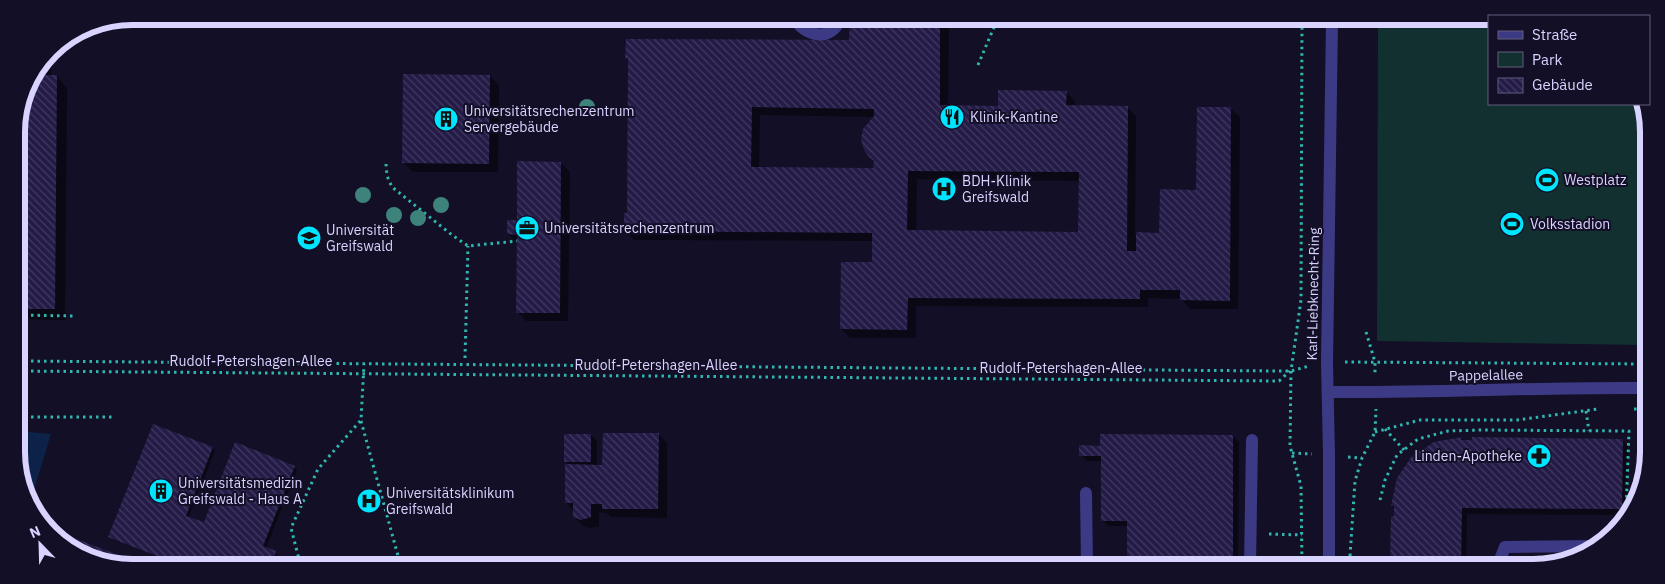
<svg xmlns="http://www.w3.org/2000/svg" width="1665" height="584" font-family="'IBM Plex Sans',sans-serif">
  <defs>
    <pattern id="building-back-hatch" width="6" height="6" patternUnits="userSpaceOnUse" patternTransform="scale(1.25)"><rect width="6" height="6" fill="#241b47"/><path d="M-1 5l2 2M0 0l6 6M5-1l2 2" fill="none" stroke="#433b63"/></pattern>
  </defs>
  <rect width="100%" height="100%" fill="#130f26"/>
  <path fill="#12302f" d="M1378,21L1489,22V104H1642L1648,116L1645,345L1377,341Z"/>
  <path fill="#0c2248" d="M18,431L51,434L31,500L18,474Z"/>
  <path fill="#0007" fill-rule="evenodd" d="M851,19L946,20L949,22L948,107H999L1066,92L1075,101V107H1127L1136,116L1135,234H1161L1197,191L1231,109L1240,117L1238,309H1190L1182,299L1148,298V307L916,306V338H850L841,329L873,263L874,241L634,240L625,231L628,214L629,61L627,58V40L851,41ZM760,115L874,117L875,169H759ZM917,179L1080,181V233L916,232Z
    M51,51V76H56L67,88L65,320L20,319L18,317L17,124L28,81Z
    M490,76L499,85L498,172H413L404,163Z
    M561,163L570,172L568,321H526L518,312V243L508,234Z
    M659,434L667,443V518L612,517L607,513L599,512V526L591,528L583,526L574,517V511L566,503L569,466L565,461L591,435L597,441V466H604Z
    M1233,436L1239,442L1238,566H1128V526H1108L1102,520V461H1087L1081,455L1101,447Z
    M1461,438L1464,441L1622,440L1628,446L1627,510L1624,515L1467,514L1466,567H1392L1395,517V509L1392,506Z
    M212,448L215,451L188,518L204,524L294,467L297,470L266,548L275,552L270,562H170L113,539L110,536Z
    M277,553L278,555L275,562H273Z"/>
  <path fill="url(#building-back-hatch)" fill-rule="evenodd" d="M850,19L940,20V105L998,106V90L1067,91L1066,105L1128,106L1127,251H1136V232L1159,233L1160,189L1196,190L1197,107H1231L1230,301L1180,300V290H1140V299L908,298L907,330L840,329L841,262H872V233L624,231V213H627L628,58L625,59L626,39L849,40ZM752,107L874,109V116L863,129L861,139L864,150L869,157L874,161L873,168L751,167ZM908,171L1079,172L1078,232L907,230Z
    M40,65V75H57L55,309H18L17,124L28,81Z
    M403,74L490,75L489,164L402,163Z
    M517,161L561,162L560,313H516L517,235L507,234V220H517Z
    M153,424L213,447L186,516L204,522L235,442L295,466L263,546L276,551L272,562H172L108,537Z
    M603,433H659L658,509H602V504H591V517L581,520L573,517V503H565V464L602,465Z
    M564,434H591V462H564Z
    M1100,434L1233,435V566H1127V521H1101V456H1079V445L1100,446Z
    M1462,437L1461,440H1472V437L1623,439L1622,509L1462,508L1461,567H1390L1391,517L1394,516V506H1391L1397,478L1412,456L1434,442Z
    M44,526L136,562H95L45,528Z"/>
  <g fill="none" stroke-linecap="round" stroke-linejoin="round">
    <path stroke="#2fb8b0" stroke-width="3" stroke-dasharray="2.5 4" stroke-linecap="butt" d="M978,65L997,20
      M386,164L387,176L392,187L452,235L468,246L517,241
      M18,315L73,316
      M1366,332L1375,362V373
      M465,358L468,246
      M18,361L1279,371H1291L1309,366
      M1345,362L1644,364
      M18,371L1279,381L1290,371
      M1634,409H1644
      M1586,411L1589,431
      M18,417H115
      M361,421L400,563
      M1385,429L1404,450
      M1375,432L1420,420H1517L1598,409
      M1292,453L1312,454
      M1348,457L1362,458
      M1380,500L1385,480L1397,455L1418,439L1448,431L1482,430L1629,431L1626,512
      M1269,534L1302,535
      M1350,556L1355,481L1362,458L1375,432L1376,409
      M300,563L291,528L318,469L361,420L364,364
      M1302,567L1301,486L1290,446L1291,371L1301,300L1302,21"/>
    <path stroke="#3d3a85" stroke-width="12" d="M795,19C805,37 832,42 840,19
      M1328,392C1433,393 1539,387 1644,388
      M1086,493L1087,566
      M1250,566L1252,440
      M1329,567V455L1327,362L1332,21
      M1497,567L1505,547L1597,546"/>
  </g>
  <g fill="#3d827b">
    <circle cx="587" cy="107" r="8"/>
    <circle cx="363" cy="195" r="8"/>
    <circle cx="441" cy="205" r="8"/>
    <circle cx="394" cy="215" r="8"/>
    <circle cx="418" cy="218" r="8"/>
  </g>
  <defs>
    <symbol id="restaurant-disc" viewBox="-11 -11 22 22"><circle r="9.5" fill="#00e5ff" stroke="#130f26"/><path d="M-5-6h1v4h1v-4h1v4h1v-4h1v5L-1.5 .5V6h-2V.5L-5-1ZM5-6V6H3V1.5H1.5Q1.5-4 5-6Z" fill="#111"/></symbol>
    <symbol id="building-disc" viewBox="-11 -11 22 22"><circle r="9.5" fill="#00e5ff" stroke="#130f26"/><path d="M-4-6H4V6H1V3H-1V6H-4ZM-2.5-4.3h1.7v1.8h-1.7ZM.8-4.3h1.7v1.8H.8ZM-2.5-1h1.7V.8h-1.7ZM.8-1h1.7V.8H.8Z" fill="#111"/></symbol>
    <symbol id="stadium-disc" viewBox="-11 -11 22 22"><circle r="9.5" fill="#00e5ff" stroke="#130f26"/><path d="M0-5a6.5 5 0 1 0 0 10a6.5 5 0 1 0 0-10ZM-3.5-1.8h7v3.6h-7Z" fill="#111"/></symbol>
    <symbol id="hospital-disc" viewBox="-11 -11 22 22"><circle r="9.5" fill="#00e5ff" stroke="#130f26"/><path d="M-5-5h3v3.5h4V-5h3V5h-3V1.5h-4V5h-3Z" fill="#111"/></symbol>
    <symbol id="office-disc" viewBox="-11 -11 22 22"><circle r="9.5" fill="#00e5ff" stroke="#130f26"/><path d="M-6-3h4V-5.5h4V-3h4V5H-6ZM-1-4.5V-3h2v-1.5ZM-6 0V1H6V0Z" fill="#111"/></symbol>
    <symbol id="university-disc" viewBox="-11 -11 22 22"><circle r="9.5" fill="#00e5ff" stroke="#130f26"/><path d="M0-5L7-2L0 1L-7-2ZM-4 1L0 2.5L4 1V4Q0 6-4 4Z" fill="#111"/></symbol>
    <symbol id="pharmacy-disc" viewBox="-11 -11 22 22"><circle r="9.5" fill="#00e5ff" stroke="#130f26"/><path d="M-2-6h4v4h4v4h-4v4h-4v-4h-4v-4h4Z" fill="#111"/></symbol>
  </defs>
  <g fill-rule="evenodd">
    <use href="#restaurant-disc" x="938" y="103" width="28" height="28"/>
    <use href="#building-disc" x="432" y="105" width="28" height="28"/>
    <use href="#stadium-disc" x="1533" y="166" width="28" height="28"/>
    <use href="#hospital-disc" x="930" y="175" width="28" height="28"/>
    <use href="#stadium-disc" x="1498" y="210" width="28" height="28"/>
    <use href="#office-disc" x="513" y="214" width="28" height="28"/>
    <use href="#university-disc" x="295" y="224" width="28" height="28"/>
    <use href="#pharmacy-disc" x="1525" y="442" width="28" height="28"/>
    <use href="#building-disc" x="147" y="477" width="28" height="28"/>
    <use href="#hospital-disc" x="355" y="487" width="28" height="28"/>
  </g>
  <g text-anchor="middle" stroke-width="4" stroke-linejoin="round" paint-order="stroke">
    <g font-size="14" fill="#d9d4ff" stroke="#130f26" text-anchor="start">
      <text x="464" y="116">Universitätsrechenzentrum<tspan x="464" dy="16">Servergebäude</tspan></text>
      <text x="970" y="122">Klinik-Kantine</text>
      <text x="1564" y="185">Westplatz</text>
      <text x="962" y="186">BDH-Klinik<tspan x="962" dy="16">Greifswald</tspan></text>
      <text x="1530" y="229">Volksstadion</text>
      <text x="544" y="233">Universitätsrechenzentrum</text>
      <text x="326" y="235">Universität<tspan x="326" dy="16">Greifswald</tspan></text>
      <text x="1522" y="461" text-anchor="end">Linden-Apotheke</text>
      <text x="178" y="488">Universitätsmedizin<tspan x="178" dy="16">Greifswald - Haus A</tspan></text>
      <text x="386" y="498">Universitätsklinikum<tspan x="386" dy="16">Greifswald</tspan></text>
    </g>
    <g font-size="14" fill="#d9d4ff" stroke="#130f26">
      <text transform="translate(1313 294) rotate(-89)" y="5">Karl-Liebknecht-Ring</text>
      <text x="251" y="366">Rudolf-Petershagen-Allee</text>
      <text x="656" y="370">Rudolf-Petershagen-Allee</text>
      <text x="1061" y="373">Rudolf-Petershagen-Allee</text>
      <text transform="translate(1486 375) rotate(-1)" y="5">Pappelallee</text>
    </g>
  </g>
  <path d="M0 0H1665V584H0ZM132 25H1533A107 107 0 0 1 1640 132V452A107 107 0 0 1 1533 559H132A107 107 0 0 1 25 452V132A107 107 0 0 1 132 25Z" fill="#130f26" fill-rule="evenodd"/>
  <path fill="none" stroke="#d9d4ff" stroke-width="6" d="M132 25H1533A107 107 0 0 1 1640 132V452A107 107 0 0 1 1533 559H132A107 107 0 0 1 25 452V132A107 107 0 0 1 132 25Z"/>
  <rect x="1488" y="15" width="162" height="90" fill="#130f26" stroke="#625e7d"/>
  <rect x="1498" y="31" width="25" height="8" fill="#3d3a85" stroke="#625e7d"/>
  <text x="1532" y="40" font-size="15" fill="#d9d4ff">Straße</text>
  <rect x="1498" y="52" width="25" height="15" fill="#12302f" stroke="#625e7d"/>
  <text x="1532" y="65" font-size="15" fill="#d9d4ff">Park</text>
  <rect x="1498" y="78" width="25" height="15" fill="url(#building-back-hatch)" stroke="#625e7d"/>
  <text x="1532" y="90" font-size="15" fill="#d9d4ff">Gebäude</text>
  <g transform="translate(40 544) rotate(337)" stroke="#130f26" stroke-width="4" paint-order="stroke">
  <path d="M0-4L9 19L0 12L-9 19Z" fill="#d9d4ff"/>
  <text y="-8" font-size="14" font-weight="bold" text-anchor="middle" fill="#d9d4ff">N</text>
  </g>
</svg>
